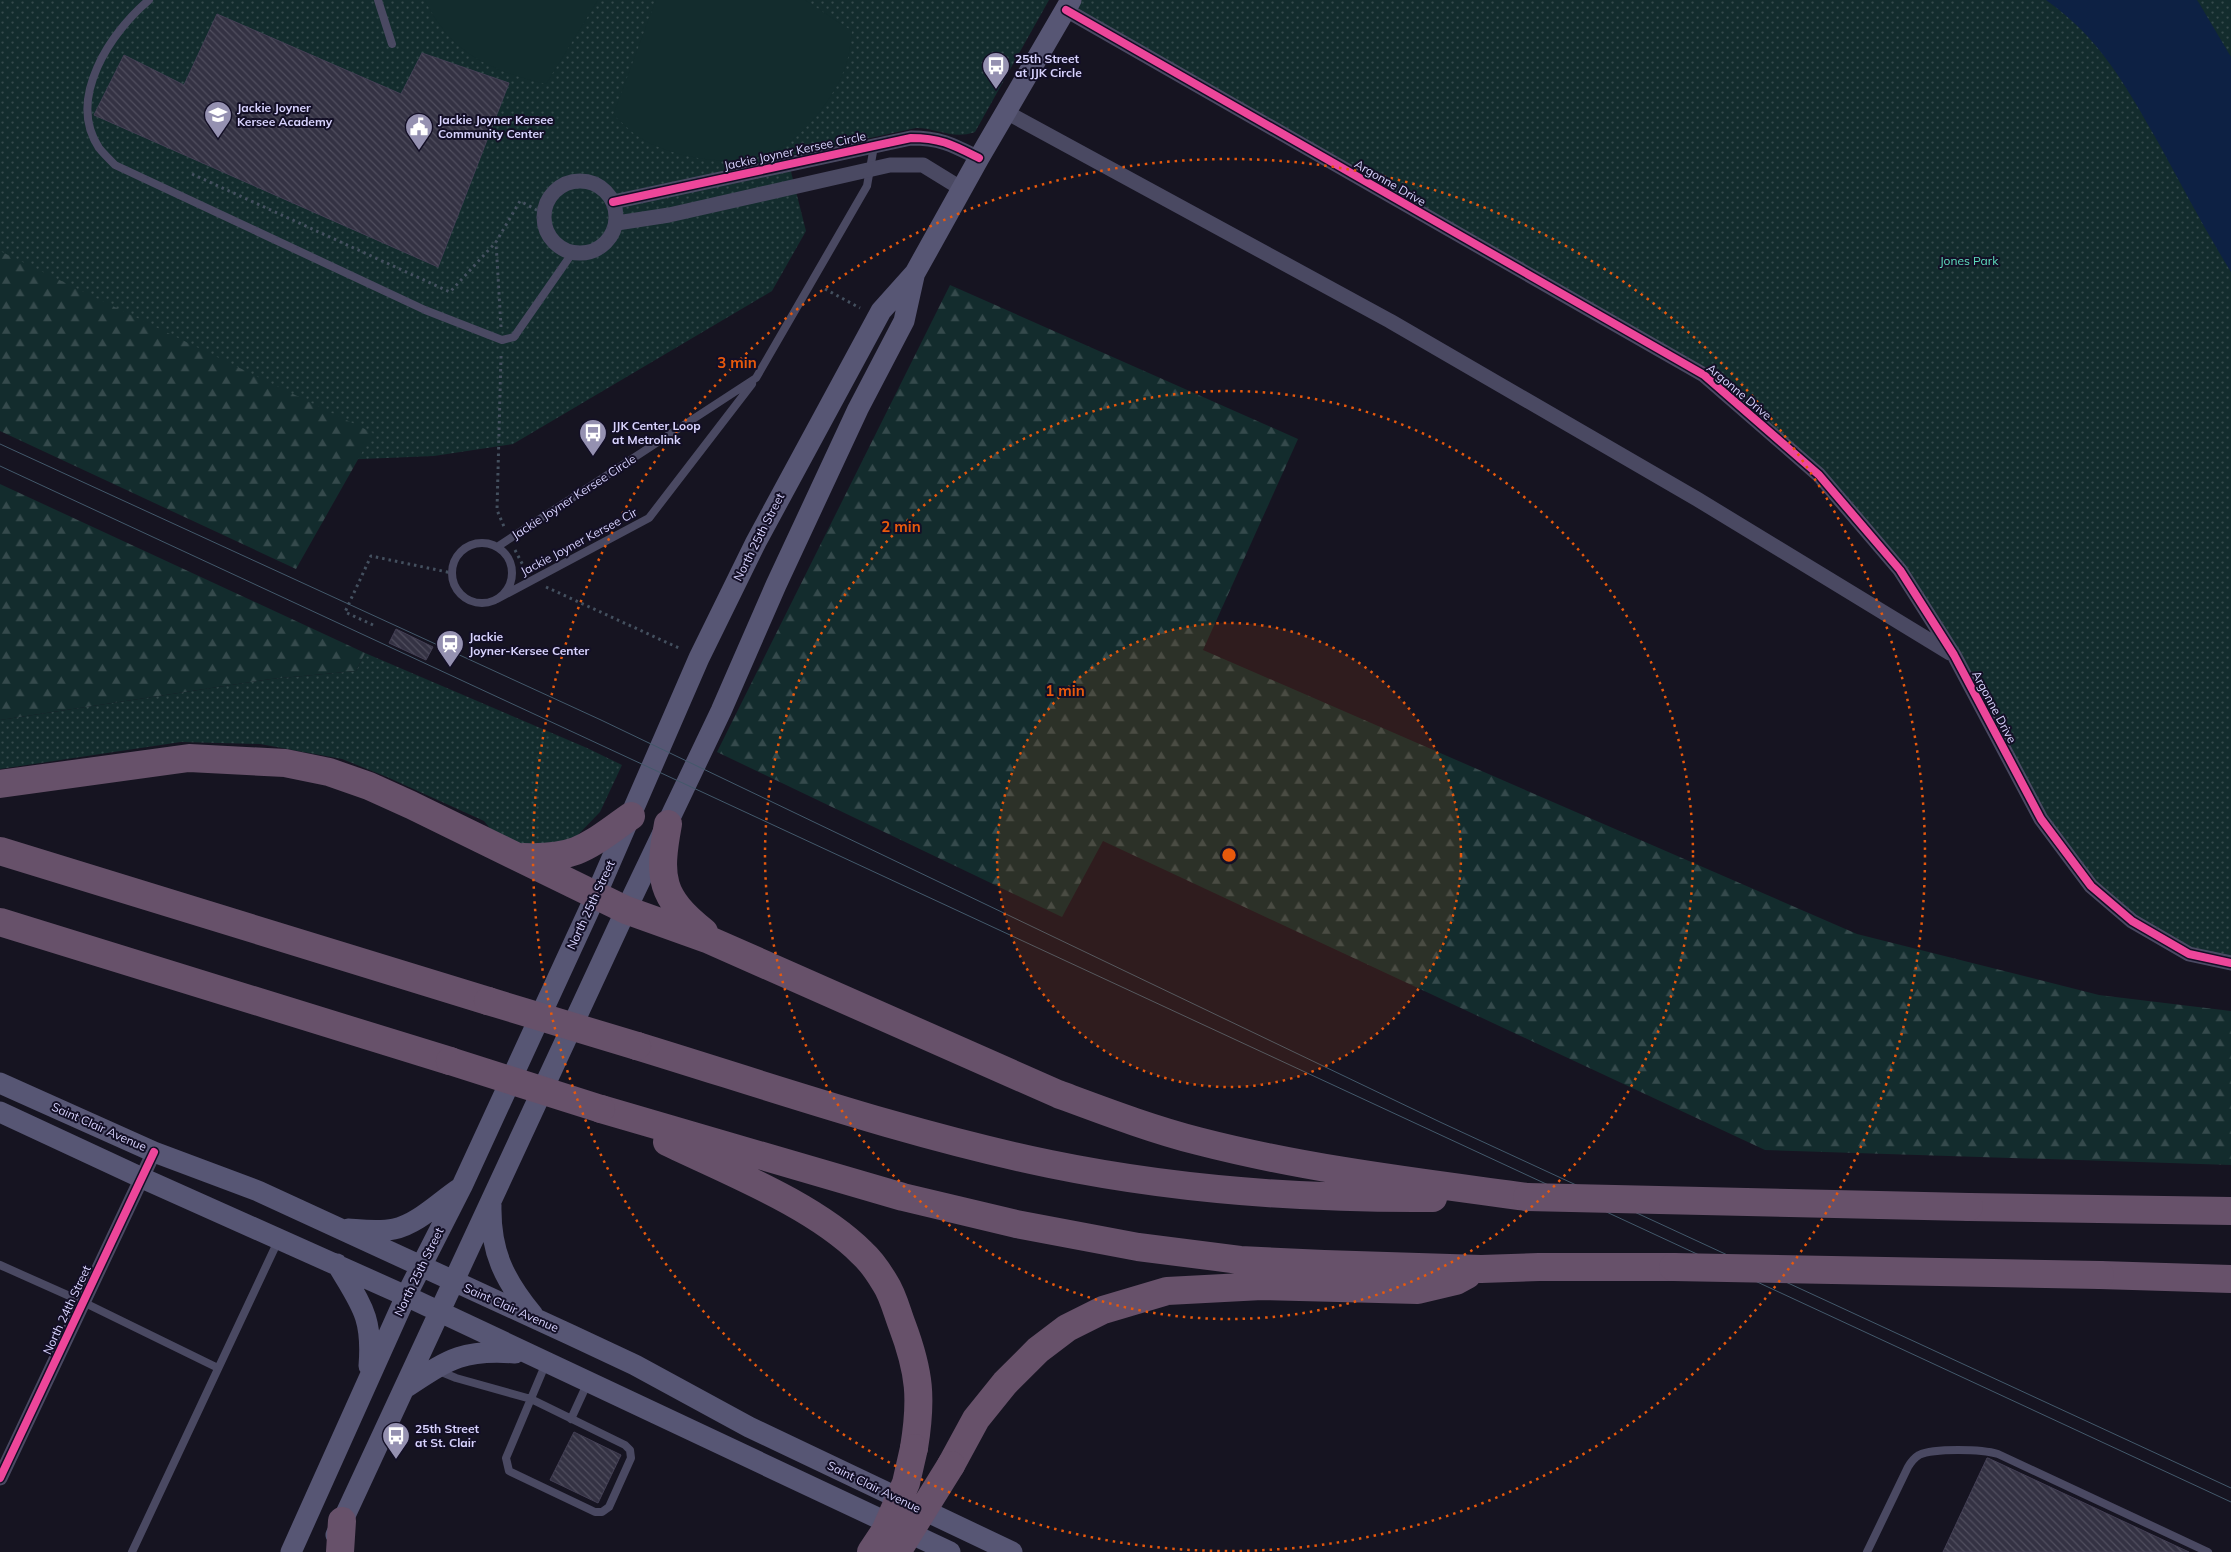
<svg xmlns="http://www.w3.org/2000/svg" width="2231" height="1552" font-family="Mulish,sans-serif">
  <defs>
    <pattern id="green-dots" width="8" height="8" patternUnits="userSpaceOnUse" patternTransform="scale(1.25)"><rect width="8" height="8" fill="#132c2d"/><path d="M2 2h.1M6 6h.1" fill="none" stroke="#354a4c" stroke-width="1.8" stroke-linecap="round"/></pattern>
    <pattern id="forest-firs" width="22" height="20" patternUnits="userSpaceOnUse" patternTransform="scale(1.25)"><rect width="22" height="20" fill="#132c2d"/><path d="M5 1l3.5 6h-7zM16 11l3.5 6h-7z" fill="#354a4c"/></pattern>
    <pattern id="building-back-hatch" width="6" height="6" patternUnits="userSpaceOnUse" patternTransform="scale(1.25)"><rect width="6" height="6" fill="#343243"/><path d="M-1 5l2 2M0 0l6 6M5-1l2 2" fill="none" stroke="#514f5f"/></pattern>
  </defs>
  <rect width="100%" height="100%" fill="#161421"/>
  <path fill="url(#green-dots)" d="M0,0H1049L975,132C952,140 938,128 916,128L787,156L806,231L772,291L513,444L434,456L339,460L0,303Z
    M1072,0H2231V963L2189,954L2132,921L2041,819L1899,570L1819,475L1704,375L1066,10Z
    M365,653L587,748L622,765L600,812L573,840L524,846L494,833L484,821L387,777L342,759L260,744L181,742L0,769V720L271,679L356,671Z"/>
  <path fill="url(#forest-firs)" d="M0,251L373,433L296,569L0,431Z
    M950,285L1298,439L1203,650L1857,934L2099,995L2231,1011V1165L1765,1150L1103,841L1062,917L717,752Z
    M0,484L365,653L356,671L271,679L0,720Z"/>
  <path fill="#132c2d" d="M425,0H598L546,84C491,71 450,53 425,0Z
    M656,0H805L852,31C850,42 850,54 846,65C836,96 802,140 771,153C735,169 668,158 636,135C628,129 621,121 613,115Z"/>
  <path fill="#0d2144" d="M2046,0H2197L2199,3L2231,57V272C2205,230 2182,186 2158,142C2126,86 2100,38 2046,0Z"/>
  <path fill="url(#building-back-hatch)" stroke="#433f54" d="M217,14L401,94L422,53L509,83L438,267L94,115L124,55L184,85Z
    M396,629L433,647L426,660L389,643Z
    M574,1432L621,1455L598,1503L550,1480Z
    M1987,1458H1988L2189,1552H1943Z"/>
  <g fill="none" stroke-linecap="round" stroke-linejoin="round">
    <path stroke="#44505f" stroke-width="3" stroke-dasharray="2.5 4" stroke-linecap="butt" d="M192,174L450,292L496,242
      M825,289L860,308
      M501,327L496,242L520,201L544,214
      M501,356L497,510L505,529
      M515,550L526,571
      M546,587L681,649
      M373,625L345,612L371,556L452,573"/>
    <path stroke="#4a4962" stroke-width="8" d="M149,0C111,32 66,98 99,148C104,154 110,160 115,165L425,310L502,340L514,337L573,252
      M378,0L392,44
      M452 573a30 30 0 1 1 60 0a30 30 0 1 1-60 0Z
      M497,547L756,378L867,186L874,146
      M497,599L649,518L752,384
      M0,1265L83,1302L218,1368
      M439,1371L456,1378L531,1399L625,1445L630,1450L631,1458L609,1507L602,1512H595L509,1471L506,1458L546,1363
      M571,1419L588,1382
      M132,1552L278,1241
      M1867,1552L1908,1467C1911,1462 1914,1458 1919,1455C1934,1448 1982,1449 1998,1454L2208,1552"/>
    <path stroke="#4a4962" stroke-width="15" d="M1066,10L1704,375L1819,475L1900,570L1954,655L2041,819L2091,886L2132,921L2189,954L2231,963
      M1006,112L1390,321L1697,499L1950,653
      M544 217a36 36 0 1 1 72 0a36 36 0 1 1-72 0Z
      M613,202L911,138C941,138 953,145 979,158
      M617,223L669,215L890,165H923L962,189
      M0,1478L154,1152"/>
    <path stroke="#575674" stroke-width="21" d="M0,1083L154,1152L258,1191L571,1335L635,1365L749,1427L1012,1552
      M0,1112L142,1178L406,1296L950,1552
      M491,1205C490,1251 504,1280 533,1315
      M348,1229C363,1230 379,1232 394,1229C418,1224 440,1201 460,1188
      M337,1264C361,1305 373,1316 369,1366
      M405,1388C448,1360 461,1349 515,1353
      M336,1535L626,910L721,711L776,585L858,409L904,321L914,276
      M291,1552L406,1296L462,1186L596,895L699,658L756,542L881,311L915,273L979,158L1071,0"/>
    <path stroke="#67516a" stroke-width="28" d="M0,784L189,758L285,763L329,772L369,786L411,805L626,910L707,939L1058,1094C1104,1111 1151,1129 1198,1141C1306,1169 1417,1182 1527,1197
      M668,824C658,878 660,897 704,932
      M0,851L488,1001
      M523,857C578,859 588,846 631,816
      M0,922L450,1061
      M637,1046C774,1088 910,1135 1050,1164C1176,1190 1305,1199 1433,1198
      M601,1109L903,1197L1016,1224L1138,1247L1240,1260L1324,1264L1481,1269L1539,1267H1673
      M667,1142C729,1172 814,1205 862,1253C871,1261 879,1273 885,1283C893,1295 897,1312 902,1325C920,1373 922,1399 914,1448
      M1969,1207L2231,1211
      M2100,1275L2231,1279
      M951,1465L976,1419L1005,1383L1038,1350L1067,1328L1103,1310L1167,1291L1262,1286L1418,1290L1456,1281L1467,1275
      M340,1552L342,1521"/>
    <path stroke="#43596b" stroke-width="1" d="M0,444L601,720L1440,1122L2231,1488
      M0,466L2231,1502"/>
    <path stroke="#67516a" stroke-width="28" d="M488,1001L637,1046
      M450,1061L601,1109
      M1527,1197L1969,1207
      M1673,1267L2100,1275
      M871,1552L885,1531L906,1483L914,1448
      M897,1552L951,1465"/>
    <defs>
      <path id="cycleway" d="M1066,10L1704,375L1819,475L1900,570L1954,655L2041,819L2091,886L2132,921L2189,954L2231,963
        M613,202L911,138C941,138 953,145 979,158
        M0,1478L154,1152"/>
    </defs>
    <use href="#cycleway" stroke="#130f26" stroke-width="11"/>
    <use href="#cycleway" stroke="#ed469a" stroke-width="8"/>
  </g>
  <circle cx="1229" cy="855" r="232" fill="#e8590c" fill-opacity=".12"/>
  <g fill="none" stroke="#e8590c" stroke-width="2.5" stroke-dasharray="2.5 5">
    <circle cx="1229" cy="855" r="232"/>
    <circle cx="1229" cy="855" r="464"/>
    <circle cx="1229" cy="855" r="696"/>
  </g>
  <defs>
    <symbol id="bus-pin" viewBox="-11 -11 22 30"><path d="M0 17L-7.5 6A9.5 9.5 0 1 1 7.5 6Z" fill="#9591b1" stroke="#130f26"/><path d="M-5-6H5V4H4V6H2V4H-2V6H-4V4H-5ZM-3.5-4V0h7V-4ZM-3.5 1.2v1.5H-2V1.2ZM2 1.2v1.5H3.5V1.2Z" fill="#fff"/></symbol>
    <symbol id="school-pin" viewBox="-11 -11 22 30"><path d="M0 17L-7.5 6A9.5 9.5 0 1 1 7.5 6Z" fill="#9591b1" stroke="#130f26"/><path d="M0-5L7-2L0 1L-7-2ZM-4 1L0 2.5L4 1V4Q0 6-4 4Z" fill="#fff"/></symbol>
    <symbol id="civic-pin" viewBox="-11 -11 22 30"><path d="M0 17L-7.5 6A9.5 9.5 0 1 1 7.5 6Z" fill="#9591b1" stroke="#130f26"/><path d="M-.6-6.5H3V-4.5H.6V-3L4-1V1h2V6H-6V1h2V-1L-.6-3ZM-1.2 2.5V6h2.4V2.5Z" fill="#fff"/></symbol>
    <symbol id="station-pin" viewBox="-11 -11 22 30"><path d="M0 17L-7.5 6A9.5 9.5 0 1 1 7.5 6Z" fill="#9591b1" stroke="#130f26"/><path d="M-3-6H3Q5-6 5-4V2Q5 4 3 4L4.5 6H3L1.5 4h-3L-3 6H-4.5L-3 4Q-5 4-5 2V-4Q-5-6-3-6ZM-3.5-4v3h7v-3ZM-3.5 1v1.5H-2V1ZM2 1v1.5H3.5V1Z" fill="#fff"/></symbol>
  </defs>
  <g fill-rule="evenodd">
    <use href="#bus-pin" x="980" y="50" width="32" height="43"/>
    <use href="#school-pin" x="202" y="99" width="32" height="43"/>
    <use href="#civic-pin" x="403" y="111" width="32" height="43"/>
    <use href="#bus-pin" x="577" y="417" width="32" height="43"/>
    <use href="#station-pin" x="434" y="628" width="32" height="43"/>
    <use href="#bus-pin" x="380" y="1420" width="32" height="43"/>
  </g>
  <g text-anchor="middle" stroke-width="4" stroke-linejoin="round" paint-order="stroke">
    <g font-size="12" font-weight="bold" fill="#d9d4ff" stroke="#130f26" text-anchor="start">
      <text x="1015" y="63">25th Street<tspan x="1015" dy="14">at JJK Circle</tspan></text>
      <text x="237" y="112">Jackie Joyner<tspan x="237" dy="14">Kersee Academy</tspan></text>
      <text x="438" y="124">Jackie Joyner Kersee<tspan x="438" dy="14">Community Center</tspan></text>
      <text x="612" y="430">JJK Center Loop<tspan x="612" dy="14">at Metrolink</tspan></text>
      <text x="469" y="641">Jackie<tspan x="469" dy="14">Joyner-Kersee Center</tspan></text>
      <text x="415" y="1433">25th Street<tspan x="415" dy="14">at St. Clair</tspan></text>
    </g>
    <g font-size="12" fill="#d9d4ff" stroke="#130f26">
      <text transform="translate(795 151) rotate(-12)" y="4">Jackie Joyner Kersee Circle</text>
      <text transform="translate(1390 183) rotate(30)" y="4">Argonne Drive</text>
      <text transform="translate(1739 392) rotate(40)" y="4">Argonne Drive</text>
      <text transform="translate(574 497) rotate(-33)" y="4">Jackie Joyner Kersee Circle</text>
      <text transform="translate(759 537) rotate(-63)" y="4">North 25th Street</text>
      <text transform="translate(579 542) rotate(-28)" y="4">Jackie Joyner Kersee Cir</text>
      <text transform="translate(1994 707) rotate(62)" y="4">Argonne Drive</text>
      <text transform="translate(591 905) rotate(-65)" y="4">North 25th Street</text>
      <text transform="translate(99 1127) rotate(24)" y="4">Saint Clair Avenue</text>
      <text transform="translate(419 1272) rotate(-64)" y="4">North 25th Street</text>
      <text transform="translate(511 1308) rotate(24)" y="4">Saint Clair Avenue</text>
      <text transform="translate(67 1310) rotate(-65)" y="4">North 24th Street</text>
      <text transform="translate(874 1487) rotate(26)" y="4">Saint Clair Avenue</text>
    </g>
    <g font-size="12" fill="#5fe0c0" stroke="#130f26">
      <text x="1969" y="265">Jones Park</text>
    </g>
  </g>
  <circle cx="1229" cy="855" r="8" fill="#e8590c" stroke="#130f26" stroke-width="2.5"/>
  <g font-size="15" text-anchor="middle" font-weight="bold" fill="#e8590c" stroke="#130f26" stroke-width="4" stroke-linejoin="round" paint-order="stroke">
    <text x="737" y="368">3 min</text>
    <text x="901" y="532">2 min</text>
    <text x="1065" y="696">1 min</text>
  </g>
</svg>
